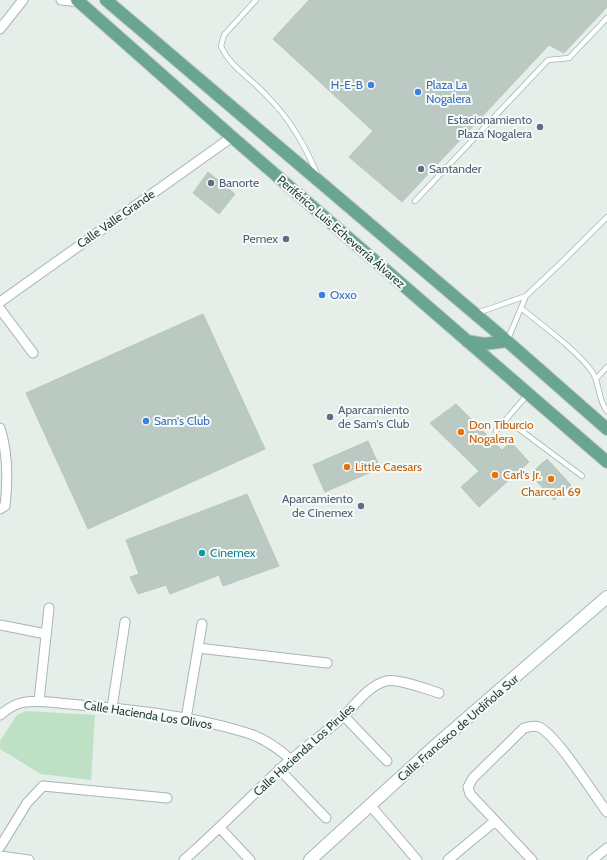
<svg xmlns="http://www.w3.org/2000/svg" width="607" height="860" font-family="Cabin,sans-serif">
  <rect width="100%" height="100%" fill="#e5eee9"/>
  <path fill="#bee0c4" d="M26,711L95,715L91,780L41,774L0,749V741L17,715Z"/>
  <path fill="#bac9c2" stroke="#b7c8bf" d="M309,0H607V7L564,53L549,45L402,202L349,157L373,131L273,39Z
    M208,172L235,194L219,214L193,193Z
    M203,314L265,449L88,529L26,393Z
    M456,404L502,450L511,442L529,462L479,507L461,487L479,471L430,423Z
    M368,441L380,468L325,492L313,465Z
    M547,459L571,485L554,500L530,474Z
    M247,494L279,566L223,586L219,575L170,594L166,585L138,594L130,577L139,574L126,540Z"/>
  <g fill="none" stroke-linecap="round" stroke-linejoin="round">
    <defs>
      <path id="service" d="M256,0L224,35L221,46C229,66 253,80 267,96C291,120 305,146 318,176
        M415,201L548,60L569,58L607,18
        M521,308C543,326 578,351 593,373C600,385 598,400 607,411
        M477,313L526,296
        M508,339L526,296L563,261L607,217
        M596,379L607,367
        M519,429L582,476
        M496,431L528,394"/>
      <path id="minor" d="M61,0L80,2
        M0,29L23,0
        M0,302L232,137
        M0,309L33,353
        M0,428C8,453 8,480 5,506L0,509
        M0,625L46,634
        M198,648L327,663
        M39,701L49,608
        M112,708L125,622
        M0,715C6,710 13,705 21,703C36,699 54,703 69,704C127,709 188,715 244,732C262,737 277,747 291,760
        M344,716L387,761
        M186,719L202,624
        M279,769L326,818
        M370,805L417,860
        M220,828L250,860
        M0,847L27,803L43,786L167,798
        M0,856L29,860
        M184,860C217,831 247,800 279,770C299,751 323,735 344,716C356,704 368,686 386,681C397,678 426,689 439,693
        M448,860L495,821
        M532,860L470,794L468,787L473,778L524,728C529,727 534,725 539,727C556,734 594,795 607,812
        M592,860L607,848"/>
      <path id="tertiary" d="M310,860L435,746L607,597"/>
      <path id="primary" d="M77,0L232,137L607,462
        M106,0L507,341L607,429
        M467,341L484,344L507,341"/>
    </defs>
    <use href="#service" stroke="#a7b7b0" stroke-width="6"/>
    <use href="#minor" stroke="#a7b7b0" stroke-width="11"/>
    <use href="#tertiary" stroke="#a7b7b0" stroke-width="14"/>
    <use href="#primary" stroke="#c1cac7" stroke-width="14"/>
    <use href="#service" stroke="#fff" stroke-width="4.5"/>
    <use href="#minor" stroke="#fff" stroke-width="9"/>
    <use href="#tertiary" stroke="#fff" stroke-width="12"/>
    <use href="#primary" stroke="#69a58f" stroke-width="12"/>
  </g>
  <g fill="#3f7fe0" stroke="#f6fbf8" stroke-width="1.5">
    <circle cx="371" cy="85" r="4"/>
    <circle cx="418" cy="92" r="4"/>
    <circle cx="322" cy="295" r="4"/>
    <circle cx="146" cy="421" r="4"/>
  </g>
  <g fill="#5c6f8a" stroke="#f6fbf8" stroke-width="1.5">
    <circle cx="540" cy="127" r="4"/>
    <circle cx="421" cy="169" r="4"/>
    <circle cx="211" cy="183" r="4"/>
    <circle cx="286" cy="239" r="4"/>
    <circle cx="330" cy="417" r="4"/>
    <circle cx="361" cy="506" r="4"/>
  </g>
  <g fill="#e8710a" stroke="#f6fbf8" stroke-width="1.5">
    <circle cx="461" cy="432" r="4"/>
    <circle cx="347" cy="467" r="4"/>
    <circle cx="495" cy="475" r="4"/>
    <circle cx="551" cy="479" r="4"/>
  </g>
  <circle fill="#0f9aa8" stroke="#f6fbf8" stroke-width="1.5" cx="202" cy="553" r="4"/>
  <g text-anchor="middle" stroke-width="4" stroke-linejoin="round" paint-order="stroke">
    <g font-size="12" fill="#366cbe" stroke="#f6fbf8" text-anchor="start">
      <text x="363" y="89" text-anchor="end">H-E-B</text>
      <text x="426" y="89">Plaza La<tspan x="426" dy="14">Nogalera</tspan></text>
      <text x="330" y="299">Oxxo</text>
      <text x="154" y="425">Sam's Club</text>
    </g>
    <g font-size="12" fill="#4e5e75" stroke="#f6fbf8" text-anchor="end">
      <text x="532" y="124">Estacionamiento<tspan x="532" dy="14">Plaza Nogalera</tspan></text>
      <text x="429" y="173" text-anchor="start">Santander</text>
      <text x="219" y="187" text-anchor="start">Banorte</text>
      <text x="278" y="243">Pemex</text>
      <text x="338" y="414" text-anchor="start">Aparcamiento<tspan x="338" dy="14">de Sam's Club</tspan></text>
      <text x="353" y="503">Aparcamiento<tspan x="353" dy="14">de Cinemex</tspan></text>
    </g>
    <g font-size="12" fill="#234136" stroke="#f6fbf8">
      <text transform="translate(116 219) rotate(-35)" y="4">Calle Valle Grande</text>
      <text transform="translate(341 232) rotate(41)" y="4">Periférico Luis Echeverría Álvarez</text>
      <text transform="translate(148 715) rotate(9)" y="4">Calle Hacienda Los Olivos</text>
      <text transform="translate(458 728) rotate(-41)" y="4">Calle Francisco de Urdiñola Sur</text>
      <text transform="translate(304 750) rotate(-42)" y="4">Calle Hacienda Los Pirules</text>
    </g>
    <g font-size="12" fill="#c56008" stroke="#f6fbf8" text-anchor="start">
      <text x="469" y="429">Don Tiburcio<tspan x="469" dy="14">Nogalera</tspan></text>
      <text x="355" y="471">Little Caesars</text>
      <text x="503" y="479">Carl's Jr.</text>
      <text x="551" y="496" text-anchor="middle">Charcoal 69</text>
    </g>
    <g font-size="12" fill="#0d838f" stroke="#f6fbf8" text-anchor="start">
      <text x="210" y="557">Cinemex</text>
    </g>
  </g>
</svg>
